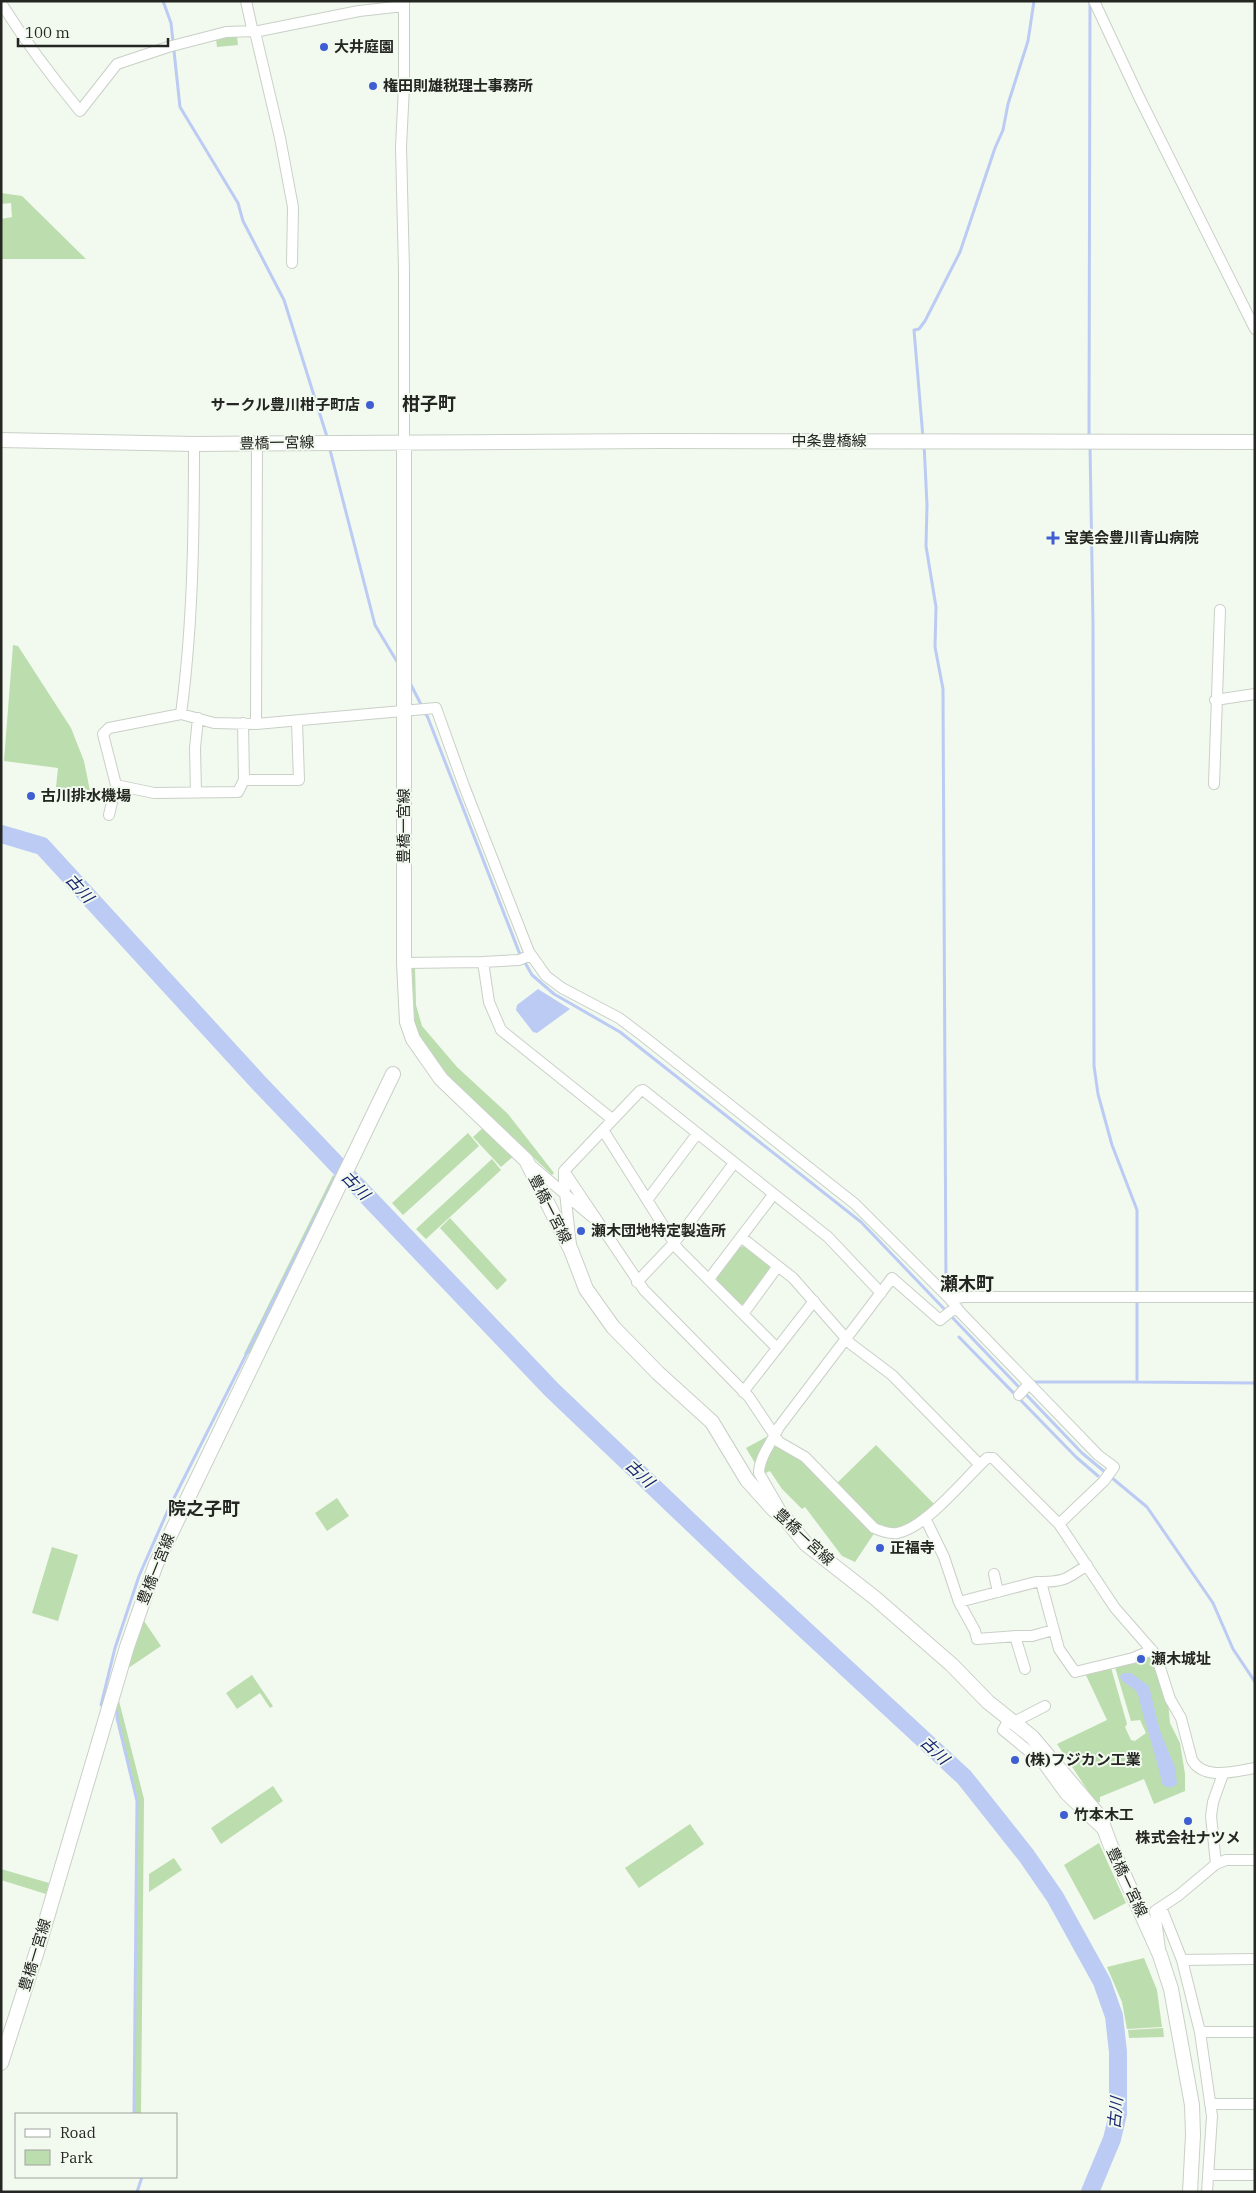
<svg xmlns="http://www.w3.org/2000/svg" width="1256" height="2193" font-family="'IBM Plex Serif','Noto Sans JP',serif">
  <rect width="100%" height="100%" fill="#f2f9ef"/>
  <path fill="#bcddae" d="M227,37H237L238,45L217,47L216,39Z
    M1,193L22,196L86,259H1V219L12,217L11,203L1,204Z
    M13,645L18,646L71,728L84,761L90,791L56,787L58,768L4,761Z
    M412,968H415L416,1005L422,1026L457,1067L508,1114L554,1173L552,1175L464,1092L438,1064L415,1032Z
    M486,1125L517,1153L501,1167L473,1137Z
    M468,1133L479,1146L403,1215L392,1203Z
    M492,1159L501,1170L426,1239L416,1229Z
    M333,1175L337,1178L251,1353L244,1354Z
    M450,1218L507,1280L497,1290L440,1228Z
    M746,1246L769,1264L770,1273L747,1304H738L717,1282V1274L738,1247Z
    M768,1436L767,1438L756,1465L746,1448Z
    M876,1445L934,1504C886,1552 873,1521 837,1483Z
    M773,1447H777L800,1457L875,1532L855,1562L842,1556L805,1507L802,1509L782,1489L770,1471L766,1473L763,1470Z
    M337,1498L349,1516L327,1531L315,1513Z
    M52,1547L78,1555L58,1621L32,1613Z
    M142,1618L161,1646L124,1671Z
    M1148,1655L1151,1656L1167,1692L1170,1723L1180,1743L1185,1774V1791L1154,1804L1144,1779L1100,1797V1802L1096,1803L1057,1744L1107,1720L1084,1671L1110,1664L1127,1724L1125,1727L1131,1740L1135,1741L1146,1733L1140,1720L1131,1721L1114,1664Z
    M252,1675L273,1706L270,1708L260,1693L237,1709L226,1693Z
    M118,1697L144,1799L141,2114H135L138,1801L117,1718L118,1712L114,1711Z
    M273,1786L283,1801L221,1844L211,1828Z
    M690,1824L704,1844L639,1888L625,1868Z
    M1099,1843L1126,1903L1094,1920L1064,1865Z
    M174,1858L182,1870L149,1892V1874Z
    M1,1869L49,1883L46,1894L1,1880Z
    M1144,1958L1157,1990L1162,2027L1127,2029L1122,2002L1107,1967Z
    M1163,2028L1164,2037L1129,2038L1128,2030Z"/>
  <path fill="#bbcbf3" d="M538,989L570,1009L537,1033L533,1032L516,1010L517,1005Z
    M1123,1673H1131L1149,1686L1160,1731L1175,1767L1177,1784C1172,1788 1167,1789 1162,1784C1156,1753 1145,1725 1138,1694L1135,1690L1121,1680L1120,1676Z"/>
  <g fill="none" stroke-linecap="round" stroke-linejoin="round">
    <path stroke="#bbcbf3" stroke-width="3" d="M163,1L171,23L180,107L238,203L243,221L284,300L328,440
      M923,438L914,330L919,329L925,321L960,252L995,148L1003,130L1008,104L1028,41L1034,1
      M1089,438L1090,2
      M924,444L927,505L926,546L936,607L935,647L943,689L946,1291
      M329,446L375,625L399,665
      M1090,446L1093,623L1094,1066L1098,1094L1112,1145L1137,1210V1382L1255,1383
      M410,683L428,718L519,952L532,975L554,994L620,1032L861,1222L1082,1453L1147,1507L1213,1603L1233,1649L1255,1682
      M959,1337L1076,1457L1098,1476
      M1032,1382H1137
      M105,1707L101,1705L115,1648L139,1576L168,1510L339,1170
      M113,1710L117,1712V1718L137,1801L134,2114
      M137,2192L142,2177"/>
    <path stroke="#bbcbf3" stroke-width="18" d="M1,834L42,846L258,1082L552,1390L748,1577L964,1777L1026,1855L1055,1897L1102,1982L1114,2016L1118,2052V2114L1112,2139L1090,2192"/>
    <defs>
      <path id="minor" d="M246,1L252,28L256,36L280,138L293,207L292,263
        M1094,1L1139,97L1255,329
        M1,3C25,41 51,76 80,111L117,64L168,47L226,32L259,31L359,11L404,6
        M404,443V270L401,147L404,86V1
        M1215,700L1255,694
        M181,714C193,624 194,534 194,444
        M256,724L257,443
        M244,780H299L297,722
        M1214,784L1220,610
        M116,785L154,793L238,792L244,780L243,723
        M196,792L195,748L198,718
        M109,815L116,785L103,734L109,728L181,714L214,723L256,724L436,708L464,786L529,952L546,976L562,988L619,1018L643,1036L855,1204L950,1299L960,1312L1098,1455L1114,1467L1104,1481L1059,1524
        M483,962L489,1002L501,1030L612,1119
        M404,963L483,962L519,960L531,955
        M603,1130L678,1249L777,1348
        M532,1166L592,1217
        M564,1171L644,1290L749,1397L779,1442L805,1457L874,1528C881,1531 889,1534 897,1533C926,1528 965,1478 987,1458H993L1059,1524L1115,1608L1156,1655L1170,1699L1181,1718L1192,1760C1204,1781 1236,1771 1255,1768
        M648,1199L697,1134
        M741,1237L793,1278L851,1344L892,1375L980,1465
        M571,1245L564,1184V1171L640,1091L643,1090L828,1237L881,1293
        M709,1279L773,1195
        M637,1282L675,1242L734,1163
        M950,1299L963,1297H1255
        M743,1314L778,1266
        M743,1392L814,1301
        M1019,1395L1029,1384
        M784,1516L759,1473C759,1458 772,1441 779,1427L892,1278L940,1320L956,1307
        M925,1518L944,1557L959,1602L1036,1582C1063,1582 1066,1580 1087,1565
        M994,1574L998,1592
        M1041,1582L1059,1649L1075,1672L1133,1658L1152,1650
        M959,1602L975,1631L977,1639L1017,1636H1032L1053,1630
        M1015,1636L1025,1669
        M1045,1706L1014,1722L1007,1723L1003,1730L1042,1762L1065,1794L1105,1832
        M1216,1864L1226,1860H1255
        M1161,1907L1182,1960L1200,2032L1212,2116L1207,2192
        M1160,1950L1155,1911L1179,1895L1216,1864L1211,1816L1213,1802L1223,1774
        M1182,1960L1255,1959
        M1200,2032H1255
        M1210,2104H1255
        M1208,2175H1255"/>
      <path id="secondary" d="M1,440L194,444L661,441L1255,442
        M404,443V963L407,1022L413,1039L441,1079L526,1160L571,1250L586,1289L613,1327L658,1373L712,1422L747,1480L774,1510L784,1517L806,1544L875,1598L952,1665L988,1702L1032,1737L1100,1817L1110,1844L1160,1955L1171,1989L1192,2105L1193,2135L1190,2192
        M1,2063L38,1948L127,1647L156,1564L393,1074"/>
    </defs>
    <use href="#minor" stroke="#c9d0c7" stroke-width="12"/>
    <use href="#secondary" stroke="#c9d0c7" stroke-width="16"/>
    <use href="#minor" stroke="#fff" stroke-width="10"/>
    <use href="#secondary" stroke="#fff" stroke-width="14"/>
  </g>
  <g fill="#3f5ed1" stroke="#f2f9ef" stroke-width="2">
    <circle cx="324" cy="47" r="5"/>
    <circle cx="373" cy="86" r="5"/>
    <circle cx="370" cy="405" r="5"/>
    <path d="M1050.5 530.5h5v5h5v5h-5v5h-5v-5h-5v-5h5z"/>
    <circle cx="31" cy="796" r="5"/>
    <circle cx="581" cy="1231" r="5"/>
    <circle cx="880" cy="1548" r="5"/>
    <circle cx="1141" cy="1659" r="5"/>
    <circle cx="1015" cy="1760" r="5"/>
    <circle cx="1064" cy="1815" r="5"/>
    <circle cx="1188" cy="1821" r="5"/>
  </g>
  <g text-anchor="middle" stroke-width="4" stroke-linejoin="round" paint-order="stroke">
    <g font-size="15" font-weight="bold" fill="#242622" stroke="#f2f9ef" text-anchor="start">
      <text x="334" y="52">大井庭園</text>
      <text x="383" y="91">権田則雄税理士事務所</text>
      <text x="360" y="410" text-anchor="end">サークル豊川柑子町店</text>
      <text x="1064" y="543">宝美会豊川青山病院</text>
      <text x="41" y="801">古川排水機場</text>
      <text x="591" y="1236">瀬木団地特定製造所</text>
      <text x="890" y="1553">正福寺</text>
      <text x="1151" y="1664">瀬木城址</text>
      <text x="1025" y="1765">(株)フジカン工業</text>
      <text x="1074" y="1820">竹本木工</text>
      <text x="1188" y="1843" text-anchor="middle">株式会社ナツメ</text>
    </g>
    <g font-size="15" fill="#242622" stroke="#f2f9ef">
      <text x="829" y="446">中条豊橋線</text>
      <text transform="translate(277 443) rotate(-1)" y="5">豊橋一宮線</text>
      <text transform="translate(404 826) rotate(-90)" y="5">豊橋一宮線</text>
      <text transform="translate(550 1209) rotate(63)" y="5">豊橋一宮線</text>
      <text transform="translate(804 1537) rotate(43)" y="5">豊橋一宮線</text>
      <text transform="translate(156 1569) rotate(-68)" y="5">豊橋一宮線</text>
      <text transform="translate(1127 1882) rotate(65)" y="5">豊橋一宮線</text>
      <text transform="translate(35 1955) rotate(-73)" y="5">豊橋一宮線</text>
    </g>
    <g font-size="16" font-style="italic" fill="#14246d" stroke="#f2f9ef">
      <text transform="translate(80 888) rotate(48)" y="6">古川</text>
      <text transform="translate(356 1185) rotate(46)" y="6">古川</text>
      <text transform="translate(640 1473) rotate(43)" y="6">古川</text>
      <text transform="translate(935 1750) rotate(43)" y="6">古川</text>
      <text transform="translate(1115 2113) rotate(-85)" y="6">古川</text>
    </g>
    <g font-size="18" font-weight="bold" fill="#242622" stroke="#f2f9ef">
      <text x="429" y="410">柑子町</text>
      <text x="967" y="1290">瀬木町</text>
      <text x="204" y="1515">院之子町</text>
    </g>
  </g>
  <rect width="1256" height="2193" fill="none" stroke="#242622" stroke-width="5"/>
  <rect x="15" y="2113" width="162" height="65" fill="#f2f9ef" stroke="#a0a59d"/>
  <rect x="25" y="2129" width="25" height="8" fill="#ffffff" stroke="#a0a59d"/>
  <text x="60" y="2138" font-size="15" fill="#242622">Road</text>
  <rect x="25" y="2150" width="25" height="15" fill="#bcddae" stroke="#a0a59d"/>
  <text x="60" y="2163" font-size="15" fill="#242622">Park</text>
  <path d="M18 38v8h150v-8" fill="none" stroke="#242622" stroke-width="2.5"/>
  <text x="25" y="38" font-size="15" fill="#242622" stroke="#f2f9ef" stroke-width="4" paint-order="stroke">100 m</text>
</svg>
